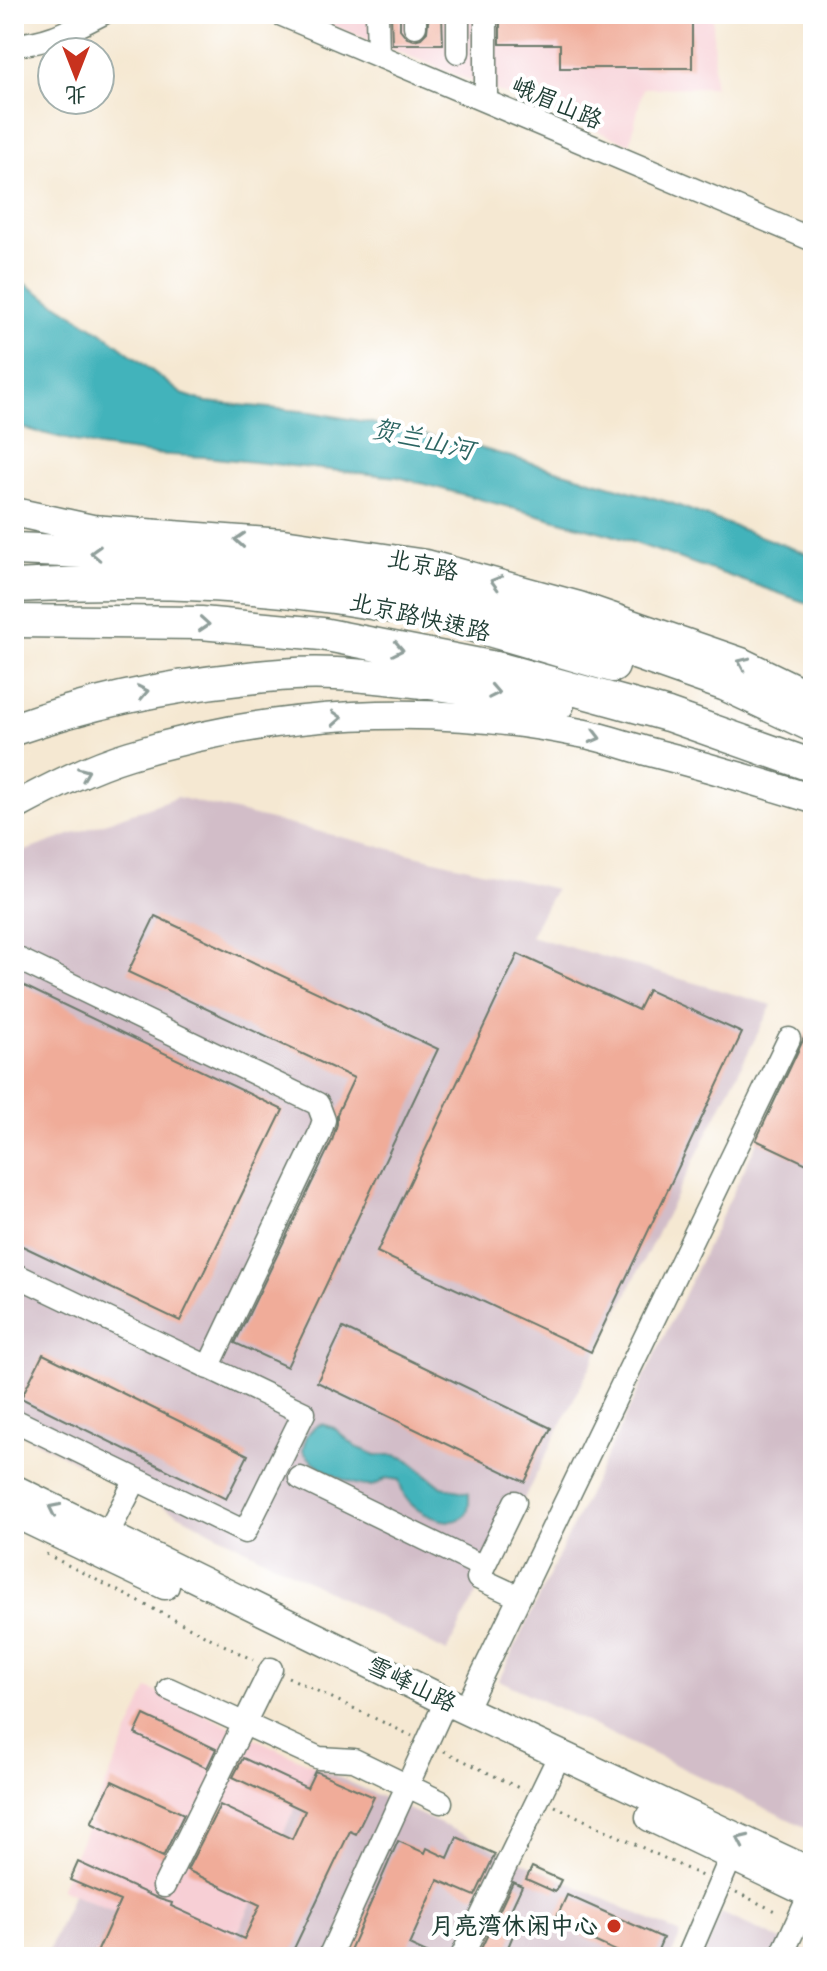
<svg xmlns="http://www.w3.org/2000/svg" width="827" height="1971" font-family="'Patrick Hand','LXGW WenKai TC',sans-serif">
  <rect width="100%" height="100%" fill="#fff"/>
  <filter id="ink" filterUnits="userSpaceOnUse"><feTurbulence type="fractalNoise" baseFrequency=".0125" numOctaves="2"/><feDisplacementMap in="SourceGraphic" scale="16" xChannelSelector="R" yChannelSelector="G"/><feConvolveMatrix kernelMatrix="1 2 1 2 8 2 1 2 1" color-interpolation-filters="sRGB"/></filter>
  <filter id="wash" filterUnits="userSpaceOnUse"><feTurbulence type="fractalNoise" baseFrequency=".006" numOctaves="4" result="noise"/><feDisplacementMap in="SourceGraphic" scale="32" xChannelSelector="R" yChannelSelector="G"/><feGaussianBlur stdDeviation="1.8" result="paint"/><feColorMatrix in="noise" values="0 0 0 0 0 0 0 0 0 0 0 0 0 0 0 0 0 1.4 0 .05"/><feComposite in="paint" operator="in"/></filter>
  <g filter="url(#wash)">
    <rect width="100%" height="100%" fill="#f5e8d2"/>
    <path fill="#f7cfd5" d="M304,14H713L714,87L643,88L630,144Z
      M148,1688L314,1766L227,1957H221L60,1889Z"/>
    <path fill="#d2bdc8" d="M177,797L555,889L530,936L772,1005L447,1652L14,1430V855Z
      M813,1026V1831L499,1680Z
      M314,1766L681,1934L671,1957H227Z
      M73,1894L221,1957H46Z
      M721,1913L813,1954V1957H703Z"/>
    <path fill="#43b3bb" stroke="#317878" stroke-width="2" d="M14,277L107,336L182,394L206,402L311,412L371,423L476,447L671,503L813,556V605L612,535L398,477L205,457L152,454L99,447L14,426Z
      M321,1424L334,1428L356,1447L376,1455H395L407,1459L442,1487L469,1493C469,1502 470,1512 463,1517C447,1528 415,1512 406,1498C402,1493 401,1487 399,1480L386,1478C382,1480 379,1484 375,1485C356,1491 313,1466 303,1451C305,1437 308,1430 321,1424Z"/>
    <g id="blocks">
      <path fill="#f0ac99" d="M391,14H400V29L407,38L414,40L421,38L427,32L429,14H442L443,44H392Z
        M500,14H692V68H560V44H500Z
        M155,916L438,1049L287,1367L235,1343L332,1141L337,1124V1114L354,1078L128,972Z
        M518,954L638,1010L648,990L742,1033L591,1352L377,1252Z
        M14,981L283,1110L180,1321L14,1242Z
        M813,1019V1167L756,1140Z
        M343,1328L551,1428L525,1482L317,1382Z
        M43,1354L248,1455L226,1499L21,1398Z
        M144,1715L216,1749L207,1768L135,1734Z
        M243,1758L307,1788L315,1771L374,1797L356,1834L350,1831L290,1957H95L120,1901L70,1880L78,1862L159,1899L172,1903L171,1906L244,1939L260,1905L187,1870L220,1805L292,1839L305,1811L233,1777Z
        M112,1781L184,1814L163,1857L91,1823Z
        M457,1837L495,1854L475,1896L438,1880L409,1945L435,1957H347L398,1841L425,1853L427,1848L448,1858Z
        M532,1867L561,1880L555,1892L526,1879Z
        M513,1882L522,1886L508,1916L519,1921L504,1957H477Z
        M567,1895L663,1938L655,1957H629L554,1923Z"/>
    </g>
  </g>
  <g filter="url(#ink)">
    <use href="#blocks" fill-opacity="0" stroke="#6a796b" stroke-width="2"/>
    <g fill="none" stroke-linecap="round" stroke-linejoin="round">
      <defs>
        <path id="minor" d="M280,14L813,240
          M377,14L378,55
          M415,14V26
          M458,14V52
          M486,14V101
          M14,44C46,45 74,28 102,14
          M14,957L318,1104L324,1120L319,1135L208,1368
          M14,1274L304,1413L245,1532L14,1420
          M300,1478L483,1567
          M515,1502L478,1578L519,1597
          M107,1535L136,1479
          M169,1689L319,1758L354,1760L441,1802
          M465,1710L789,1039
          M164,1886L271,1669
          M462,1956L560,1754
          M329,1957L446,1701
          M688,1957L731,1857
          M781,1957L810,1894"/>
        <path id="major" d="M14,512L92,529L283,543L426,564L579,606L741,662L813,697
          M14,807C51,787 90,767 130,755C274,711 432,702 580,733C603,737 627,746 650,752C705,766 759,782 813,799
          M14,1489L446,1701L813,1873
          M14,1513L165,1585
          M650,1817L813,1895"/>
        <path id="highway" d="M14,549L163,555L278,564L402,583L518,612L726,685L813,726
          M14,586C148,579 281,583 414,611C481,625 547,648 613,666
          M14,621L201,623L322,634L500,669L668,715L813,766
          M14,729C88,703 161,687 239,679C270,675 304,672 336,674C411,678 485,690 558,704"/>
      </defs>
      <use href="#minor" stroke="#6a796b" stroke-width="25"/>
      <use href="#major" stroke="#6a796b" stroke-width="31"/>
      <use href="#highway" stroke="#6a796b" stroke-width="35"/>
      <path stroke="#6a796b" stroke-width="3" stroke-dasharray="2 6" stroke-linecap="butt" d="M46,1554L253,1660
        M288,1677L412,1736
        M444,1751L523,1790
        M555,1806L704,1877
        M736,1892L779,1913"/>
      <use href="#minor" stroke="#fff" stroke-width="22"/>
      <use href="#major" stroke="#fff" stroke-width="28"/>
      <use href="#highway" stroke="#fff" stroke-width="32"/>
    </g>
    <defs><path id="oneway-chevron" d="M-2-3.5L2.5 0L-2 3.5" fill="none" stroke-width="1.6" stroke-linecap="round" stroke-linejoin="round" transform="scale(2)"/></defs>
    <g stroke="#8f9e9a">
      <use href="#oneway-chevron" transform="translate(240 540) rotate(-176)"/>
      <use href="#oneway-chevron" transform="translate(96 553) rotate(-178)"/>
      <use href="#oneway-chevron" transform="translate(496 582) rotate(-164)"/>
      <use href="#oneway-chevron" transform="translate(204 624) rotate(4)"/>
      <use href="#oneway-chevron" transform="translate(398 649) rotate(11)"/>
      <use href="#oneway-chevron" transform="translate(743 663) rotate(-156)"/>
      <use href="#oneway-chevron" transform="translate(143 692) rotate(-11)"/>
      <use href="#oneway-chevron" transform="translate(494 692) rotate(11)"/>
      <use href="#oneway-chevron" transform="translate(337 718) rotate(-3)"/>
      <use href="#oneway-chevron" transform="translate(595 737) rotate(15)"/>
      <use href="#oneway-chevron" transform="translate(84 773) rotate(-22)"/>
      <use href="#oneway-chevron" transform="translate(54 1509) rotate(-154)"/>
      <use href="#oneway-chevron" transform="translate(742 1840) rotate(-155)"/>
    </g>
  </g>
  <circle fill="#c8321e" stroke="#fff" stroke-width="3" cx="614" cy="1926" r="8"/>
  <g text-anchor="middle" stroke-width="8" stroke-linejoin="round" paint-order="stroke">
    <g font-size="24" fill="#1f3d34" stroke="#fff">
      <text transform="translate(557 103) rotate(23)" y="8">峨眉山路</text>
      <text transform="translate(423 565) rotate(12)" y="8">北京路</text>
      <text transform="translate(420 617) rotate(13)" y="8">北京路快速路</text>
      <text transform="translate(412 1684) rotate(26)" y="8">雪峰山路</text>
    </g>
    <g font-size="24" font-weight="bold" fill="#1f3d34" stroke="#fff" text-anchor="end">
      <text x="598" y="1934">月亮湾休闲中心</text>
    </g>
    <g font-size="26" font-style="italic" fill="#2c6663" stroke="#fff">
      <text transform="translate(423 439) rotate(13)" y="9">贺兰山河</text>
    </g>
  </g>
  <rect width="827" height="1971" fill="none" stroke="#fff" stroke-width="48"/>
  <g transform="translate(76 76) rotate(180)"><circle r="38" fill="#ffffff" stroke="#a5b1ae" stroke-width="2"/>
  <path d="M0-6L14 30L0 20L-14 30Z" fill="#c8321e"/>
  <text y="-12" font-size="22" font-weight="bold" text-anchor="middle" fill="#1f3d34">北</text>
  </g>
</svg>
